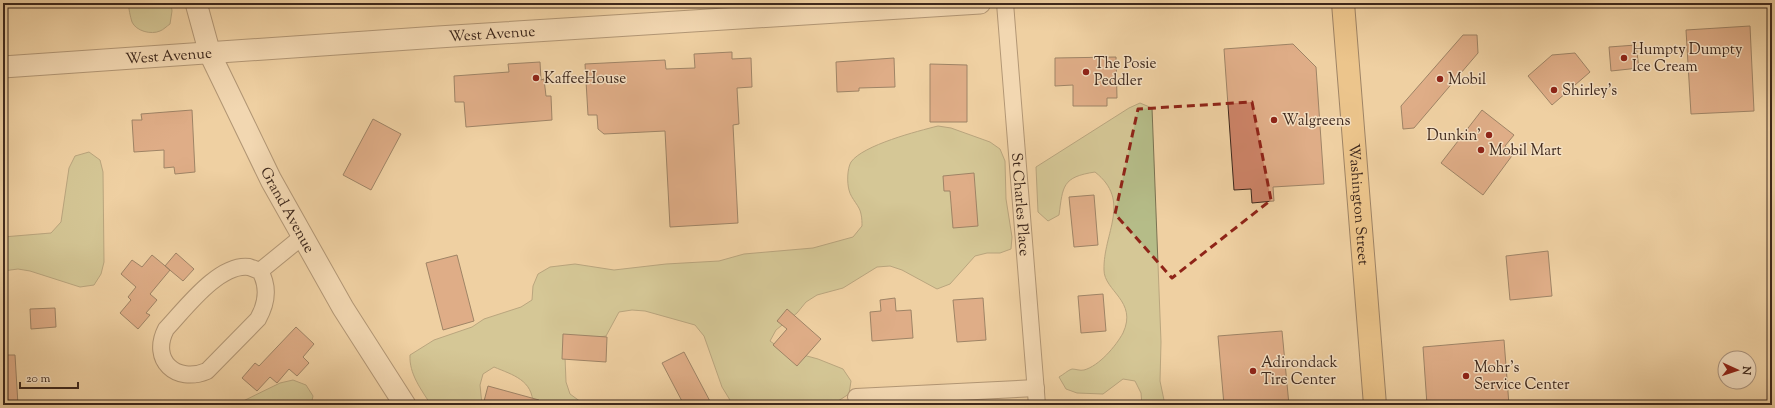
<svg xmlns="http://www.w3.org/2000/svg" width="1775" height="408" font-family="'Sorts Mill Goudy',serif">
  <rect width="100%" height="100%" fill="#efd0a2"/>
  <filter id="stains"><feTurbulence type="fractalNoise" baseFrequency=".005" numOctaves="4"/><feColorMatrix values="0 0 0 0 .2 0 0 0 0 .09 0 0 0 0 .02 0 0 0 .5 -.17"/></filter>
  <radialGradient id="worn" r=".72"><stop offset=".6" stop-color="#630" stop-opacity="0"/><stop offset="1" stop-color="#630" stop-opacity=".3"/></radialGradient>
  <path fill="#b5bc88" stroke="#7a7252" d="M128,3H171L172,11L170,24C167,26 163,30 160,31C151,35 136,31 132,22C130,16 129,9 128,3Z
    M1140,103L1152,108L1161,342L1160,381L1165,405H1142L1141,393L1135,381L1123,379L1103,394L1077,393L1066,389L1059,377C1063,375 1068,370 1072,369C1076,369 1080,371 1084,370C1099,366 1116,346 1123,333C1138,301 1104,291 1104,270C1103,233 1132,201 1095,172C1062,177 1063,186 1059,215L1048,221L1038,212L1036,167L1129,108Z
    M938,126L951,128L990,142L1000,149L1005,161L1006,199L1012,237L1011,249L1000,253H987L975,256L950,284L937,289L902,270L890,266L877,267L843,288L817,295L806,302L797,313L776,330L770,341L781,349L818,359L843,369L851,381L849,394L838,401L824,403L798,402L788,405H733L722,387L704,336L695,325L645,311L632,310L619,312L606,336L593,338L565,357L566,382L570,394L581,402V405H533C533,380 513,375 494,367L483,374L480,385L482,405H431C421,389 409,374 410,355L434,340L472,327L484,319L521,307L532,300L533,286L538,274L550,267L575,264L614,270L666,264L719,261L744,254L813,248L853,237L862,226C862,223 862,218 861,214C860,206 851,199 849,190C847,183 847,169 851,162C863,145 918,131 938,126Z
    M89,152L100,160L103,172L104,262L101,274L94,285L80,287L30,271L18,269L3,271V237L51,233L61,222L69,168L75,156Z
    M293,380L306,385L313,396L311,405H235L280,383Z
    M982,400L996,401L1005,405H964Z"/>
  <path fill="#cc8367" stroke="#3e281c" d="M1750,26L1754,111L1691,114L1686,30Z
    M1463,35H1477L1478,53L1414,128L1403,129L1401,106Z
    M1293,44L1316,67L1324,184L1273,187L1274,201L1252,203L1251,189L1234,190L1224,49Z
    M1636,45L1639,68L1611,71L1609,47Z
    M732,52V59L751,58L752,87L737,88L739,124L733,125L738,223L670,227L665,131L604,134L598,129L597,115H588L585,64L665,60L666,69L695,68L694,54Z
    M1575,53L1590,72L1552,105L1528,76L1552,55Z
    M1116,57L1117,98H1107V106H1073V85L1055,86V58Z
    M894,58L895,87L859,88V91L837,92L836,62Z
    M540,62L541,80L544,79L546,96H551L552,120L466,127L464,102H455L454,76L509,72L508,64Z
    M930,64L967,65V122H930Z
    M192,110L195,172L175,174L174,167L164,168V150L134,152L132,120H142L141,114Z
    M1482,110L1514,135L1505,146L1514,153L1483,195L1441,163Z
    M373,119L401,134L371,190L343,175Z
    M974,173L978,226L953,228L950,191H944L943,176Z
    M1094,195L1098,245L1074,247L1069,197Z
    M1548,251L1552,296L1510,300L1506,256Z
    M176,253L194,269L183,281L165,266Z
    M152,255L170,270L150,294L157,300L146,313L150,315L138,329L120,313L131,300L128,297L136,287L121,274L132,260L142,267Z
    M457,255L474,321L443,330L426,263Z
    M1103,294L1106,331L1081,333L1078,296Z
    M895,298L896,311L911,310L913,338L872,341L870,312L881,311L880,300Z
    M983,298L986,340L957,342L953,300Z
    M55,308L56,327L31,329L30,309Z
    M787,309L821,339L797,366L773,345L787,329L777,321Z
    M296,327L314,344L303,357L309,363L297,376L289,369L277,383L270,377L257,391L242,378L255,363L259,366Z
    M1282,331L1289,405H1224L1218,336Z
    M563,334L607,337L606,362L562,359Z
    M1504,340L1509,405H1427L1423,347Z
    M684,352L712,405H684L662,363Z
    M3,355H15L18,405H3Z
    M488,386L539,400V405H483Z"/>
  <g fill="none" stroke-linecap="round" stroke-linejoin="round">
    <defs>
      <g id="minor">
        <path id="s1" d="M1005,3L1037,405"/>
        <path d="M260,271C269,287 267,303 258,319L207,371C176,384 150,360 166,329C185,309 219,263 249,267C252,268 257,270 260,271L303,236"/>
        <path d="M856,397L1036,388"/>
      </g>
      <g id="tertiary">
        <path id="s2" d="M196,3L210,54L271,180L343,308L405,405"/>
        <path id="s3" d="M3,67L438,37L980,3"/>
      </g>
      <g id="trunk">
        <path id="s4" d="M1343,3L1375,405"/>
      </g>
    </defs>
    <use href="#minor" stroke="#6a523e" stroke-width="18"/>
    <use href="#tertiary" stroke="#6a523e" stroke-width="23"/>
    <use href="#trunk" stroke="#3e281c" stroke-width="24"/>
    <use href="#minor" stroke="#f5e0c3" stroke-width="16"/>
    <use href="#tertiary" stroke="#f5e0c3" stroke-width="21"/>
    <use href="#trunk" stroke="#e8b871" stroke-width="22"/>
  </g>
  <path d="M0 0H1775V408H0ZM1252,102L1271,200L1172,278L1115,214L1138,109Z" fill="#efd0a2" fill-opacity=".55" fill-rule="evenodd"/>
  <path fill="none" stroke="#8f2418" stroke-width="3" stroke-dasharray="8 5" stroke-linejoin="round" d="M1252,102L1271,200L1172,278L1115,214L1138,109Z"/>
  <g fill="#8f2418" stroke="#f5e0c3" stroke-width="1.5">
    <circle cx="1624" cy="58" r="4"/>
    <circle cx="1086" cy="72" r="4"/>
    <circle cx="536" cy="78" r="4"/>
    <circle cx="1440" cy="79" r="4"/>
    <circle cx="1554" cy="90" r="4"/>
    <circle cx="1274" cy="120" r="4"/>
    <circle cx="1489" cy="135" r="4"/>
    <circle cx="1481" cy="150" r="4"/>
    <circle cx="1253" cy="371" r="4"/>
    <circle cx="1466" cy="376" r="4"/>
  </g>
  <g text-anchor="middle" stroke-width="3" stroke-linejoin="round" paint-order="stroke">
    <g font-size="15" fill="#3e281c" stroke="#f5e0c3">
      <text dy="5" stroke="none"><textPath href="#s3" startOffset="490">West Avenue</textPath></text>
      <text dy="5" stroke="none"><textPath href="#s3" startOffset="166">West Avenue</textPath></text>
      <text dy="5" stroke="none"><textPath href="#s1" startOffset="202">St Charles Place</textPath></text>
      <text dy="5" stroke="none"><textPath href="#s4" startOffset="202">Washington Street</textPath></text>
      <text dy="5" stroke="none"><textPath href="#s2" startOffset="227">Grand Avenue</textPath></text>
    </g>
    <g font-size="15" fill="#3e281c" stroke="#f5e0c3" text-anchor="start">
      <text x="1632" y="54">Humpty Dumpty<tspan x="1632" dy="17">Ice Cream</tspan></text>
      <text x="1094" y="68">The Posie<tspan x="1094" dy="17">Peddler</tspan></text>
      <text x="544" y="83">KaffeeHouse</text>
      <text x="1448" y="84">Mobil</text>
      <text x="1562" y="95">Shirley's</text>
      <text x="1282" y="125">Walgreens</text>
      <text x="1481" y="140" text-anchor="end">Dunkin'</text>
      <text x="1489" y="155">Mobil Mart</text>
      <text x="1261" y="367">Adirondack<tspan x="1261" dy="17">Tire Center</tspan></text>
      <text x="1474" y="372">Mohr's<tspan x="1474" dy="17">Service Center</tspan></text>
    </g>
  </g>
  <rect width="1775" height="408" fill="none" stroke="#efd0a2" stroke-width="16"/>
  <rect x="4" y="4" width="1767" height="400" fill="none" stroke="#3e281c" stroke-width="2"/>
  <rect x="8" y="8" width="1759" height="392" fill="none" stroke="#3e281c"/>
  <g transform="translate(1737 370) rotate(93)"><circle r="19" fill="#f5e0c3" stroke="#ac9680"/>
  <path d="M0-3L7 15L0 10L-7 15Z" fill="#8f2418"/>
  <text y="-6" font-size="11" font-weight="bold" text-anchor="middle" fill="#3e281c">N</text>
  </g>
  <path d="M20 382v6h58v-6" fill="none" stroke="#3e281c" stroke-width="2"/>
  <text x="26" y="382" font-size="12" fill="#3e281c" stroke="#f5e0c3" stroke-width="3" paint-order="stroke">20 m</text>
  <rect width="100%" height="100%" filter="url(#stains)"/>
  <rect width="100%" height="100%" fill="url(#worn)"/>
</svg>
